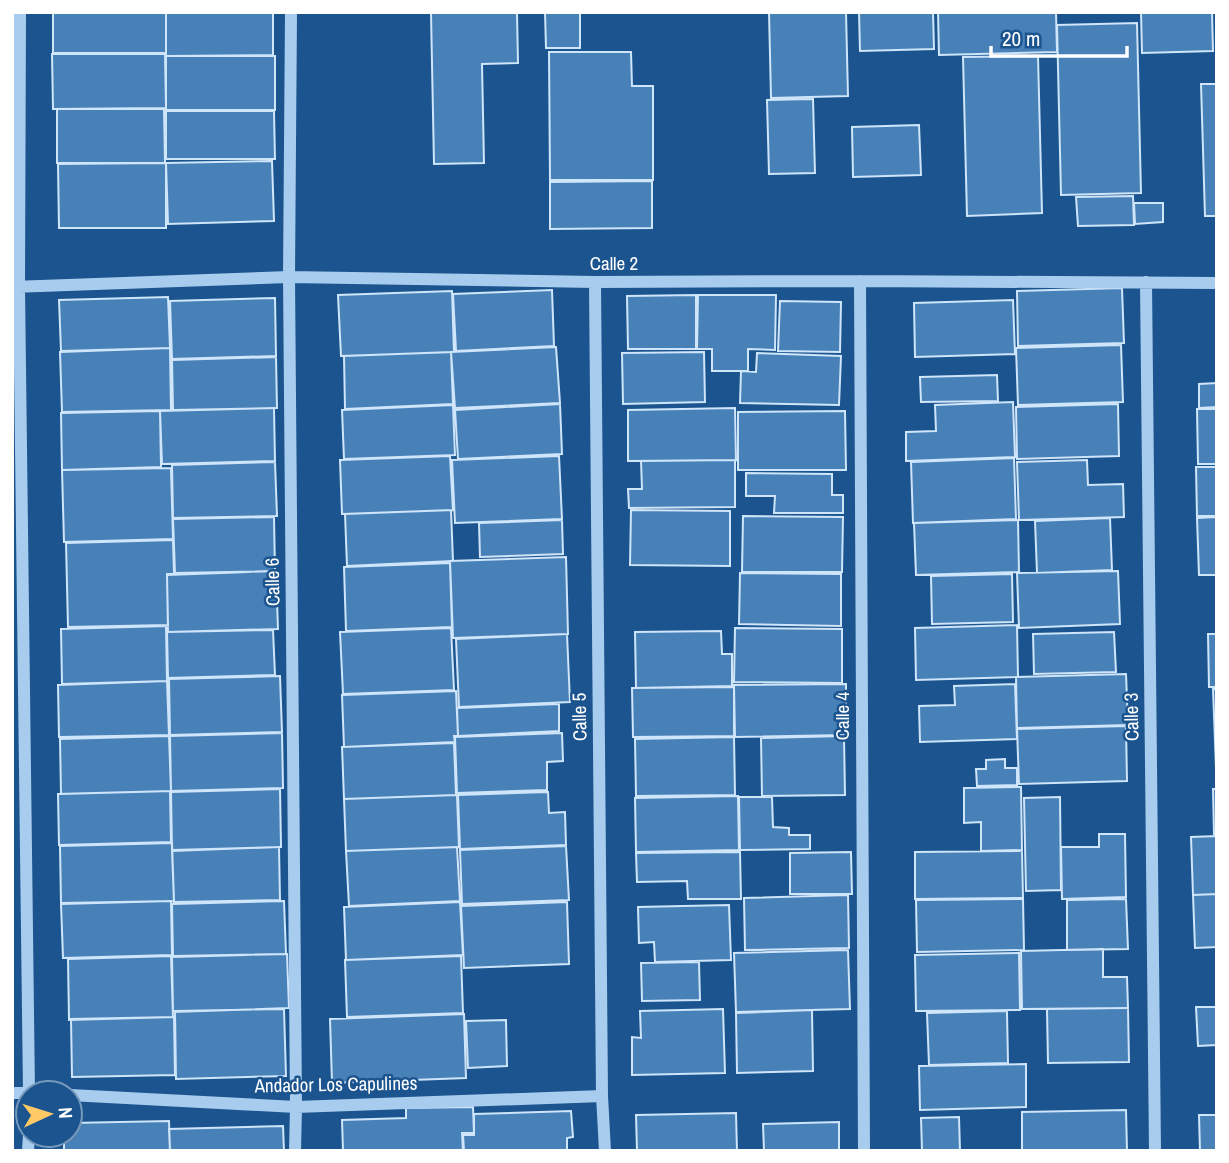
<svg xmlns="http://www.w3.org/2000/svg" width="1229" height="1163" font-family="'Archivo Narrow',sans-serif">
  <rect width="100%" height="100%" fill="#1b548e"/>
  <path fill="#4881b8" stroke="#cee5fa" stroke-width="2" d="M53,12H166V53H53Z
    M166,12H273V55L166,56Z
    M517,12L518,63L482,64L484,163L434,164L431,13Z
    M545,12H580V48H546Z
    M769,12H846L848,96L771,98Z
    M859,12H933L934,49L860,51Z
    M938,12H1056L1057,52L939,55Z
    M1141,12H1212L1213,51L1142,53Z
    M1137,23L1141,193L1061,195L1057,25Z
    M549,52H631L632,86H653V180H550Z
    M52,54H165L166,108L53,109Z
    M166,56H275V110H166Z
    M1038,56L1042,213L967,216L963,57Z
    M1201,84H1217V216H1205Z
    M813,99L815,173L769,174L767,100Z
    M57,109H164L165,163H57Z
    M166,111H274L275,159H166Z
    M919,125L921,175L853,177L852,127Z
    M272,161L274,221L168,224L166,163Z
    M166,163V228H59L58,164Z
    M652,181V228L550,229V182Z
    M1133,196L1134,225L1078,226L1076,197Z
    M1134,203H1163V222L1135,224Z
    M1122,288L1124,343L1018,346L1017,291Z
    M552,290L554,346L456,351L453,294Z
    M452,291L454,352L341,356L338,295Z
    M696,295V349H628L627,296Z
    M698,295H776L775,350L748,349V371H712V349H697Z
    M168,297L170,348L61,351L59,300Z
    M275,298L276,356L172,359L170,301Z
    M1013,300L1015,354L915,357L914,303Z
    M780,301L841,302L840,352L778,351Z
    M1121,345L1123,402L1018,405L1016,348Z
    M556,347L560,403L455,408L451,352Z
    M170,348L171,410L62,412L60,352Z
    M451,352L453,404L345,409L344,356Z
    M704,352L705,402L623,404L622,353Z
    M757,353L841,356L839,405L740,403L741,371L756,372Z
    M276,357L277,408L173,410L172,360Z
    M997,375L998,401L921,402L920,377Z
    M1217,383V407L1199,408V384Z
    M1013,402L1015,457L906,461V432L936,431L935,405Z
    M560,404L562,454L458,459L455,410Z
    M1118,404L1119,456L1017,459L1016,407Z
    M453,405L455,455L344,459L342,410Z
    M274,408L275,461L162,464L160,411Z
    M735,408L736,460L628,461V410Z
    M1197,409H1217V464H1198Z
    M160,411L161,467L62,470L61,413Z
    M845,411L846,470H738V412Z
    M450,456L453,510L342,514L340,460Z
    M559,456L562,519L455,523L452,460Z
    M1014,458L1016,519L913,523L911,462Z
    M735,460V507L629,508L628,489H642L641,461Z
    M1087,460L1088,485L1123,484L1124,517L1019,520L1017,462Z
    M275,462L277,516L173,518L172,465Z
    M1196,467H1217V516H1197Z
    M171,468L173,539L64,542L62,470Z
    M746,473L832,474V495H843V513H774L775,496H746Z
    M451,510L453,561L347,566L345,514Z
    M631,510L730,511V566L630,565Z
    M743,516L843,517L842,572H742Z
    M274,517L275,571L175,573L173,519Z
    M1217,517V575H1199L1197,518Z
    M1110,518L1112,570L1037,573L1035,521Z
    M562,520L563,554L480,557L479,523Z
    M1018,520L1019,572L916,575L914,523Z
    M173,540L174,574H167L168,625L68,627L66,543Z
    M566,557L568,634L453,638L450,561Z
    M450,563L452,627L346,631L344,567Z
    M276,571L278,629L168,632L167,575Z
    M1118,571L1120,624L1019,628L1017,573Z
    M740,573L841,574V626L739,624Z
    M1012,574L1013,622L932,624L931,576Z
    M1017,625L1018,677L916,680L915,628Z
    M166,626L167,681L62,684L61,629Z
    M451,628L454,690L343,694L340,632Z
    M735,628L842,629V683L734,682Z
    M273,630L275,675L168,678L167,632Z
    M721,631L722,654H732V686L636,688L635,632Z
    M1114,632L1116,672L1034,674L1033,634Z
    M567,634L570,702L459,707L456,639Z
    M1208,634H1217V687H1209Z
    M1126,674L1128,725L1017,728L1016,677Z
    M280,676L282,732L170,735L169,679Z
    M167,681L169,735L59,737L58,685Z
    M846,684V735L735,737L734,685Z
    M1015,684L1017,739L920,742L919,706L955,705L954,686Z
    M734,687V736L633,737L632,688Z
    M1213,689H1217L1216,768Z
    M456,691L458,736H454L455,742L344,747L342,695Z
    M559,704V731L458,736L457,708Z
    M1126,726L1127,781L1019,784L1017,729Z
    M282,733L283,788L171,791L170,736Z
    M562,733L563,761L547,762V790L457,793L455,737Z
    M169,736L171,791L61,794L60,739Z
    M844,736L845,795L762,796L761,738Z
    M734,737L735,795L636,796L635,739Z
    M454,743L456,795L344,799L342,747Z
    M1005,759V768H1017V785L977,786L976,769H986V760Z
    M1021,787L1022,850L981,851V822L964,823V788Z
    M280,789L281,847L172,850L171,792Z
    M1213,789H1217V834H1214Z
    M170,791L171,842L59,845L58,794Z
    M548,792L549,813L565,812L566,845L460,849L458,795Z
    M457,795L459,847L346,851L344,799Z
    M738,796L739,850L636,852L635,798Z
    M739,797H772L773,827L789,828V835H810V849L740,850Z
    M1060,797L1061,890L1026,891L1024,798Z
    M1099,834H1125L1126,897L1062,899L1061,847H1099Z
    M1217,836V894L1193,895L1191,837Z
    M172,843L174,901L61,903L60,846Z
    M566,846L569,900L462,904L460,850Z
    M279,847L280,900L174,902L172,851Z
    M457,847L460,901L349,906L346,851Z
    M1022,851L1023,898L915,899V852Z
    M740,852L741,899H688L687,881L637,882L636,853Z
    M851,852L852,894H790V853Z
    M1217,894V947L1195,948L1193,895Z
    M848,895L849,948L745,950L744,898Z
    M1023,899L1024,950L917,952L916,900Z
    M1126,899L1128,949L1067,950V900Z
    M171,901L172,955L63,958L61,904Z
    M284,901L286,954L173,956L172,904Z
    M460,902L463,955L346,960L344,907Z
    M567,902L569,964L464,968L461,906Z
    M729,905L731,960L655,962L654,942L639,943L638,907Z
    M1103,949V977H1127L1128,1008L1022,1009L1021,951Z
    M848,950L850,1009L736,1012L734,953Z
    M1019,953L1020,1010L916,1011L915,955Z
    M287,954L289,1008L173,1012L172,957Z
    M171,956L173,1017L69,1020L68,959Z
    M461,956L463,1013L347,1017L345,960Z
    M699,962L700,1000L642,1001L641,963Z
    M1196,1007H1217V1045L1198,1046Z
    M1128,1008L1129,1062L1048,1063L1047,1009Z
    M284,1009L286,1076L176,1079L175,1011Z
    M723,1009L725,1073L632,1075V1037L641,1038L640,1011Z
    M812,1010L813,1071L737,1073L736,1013Z
    M1007,1011L1008,1063L929,1065L927,1013Z
    M464,1014L466,1078L332,1083L330,1019Z
    M174,1017L175,1075L72,1077L71,1019Z
    M506,1020L507,1066L468,1068L466,1021Z
    M1026,1064V1107L920,1110L919,1066Z
    M473,1107L474,1133H462L463,1151H343L342,1120L406,1118V1108Z
    M1126,1110L1127,1151H1022V1112Z
    M571,1111L573,1137L567,1138V1151H464L463,1135H474V1114Z
    M736,1113L737,1151H637L636,1115Z
    M1199,1115H1217V1151H1200Z
    M959,1117L960,1151H922L921,1118Z
    M169,1121L170,1151H64V1135H70V1123Z
    M839,1122V1151H764L763,1124Z
    M283,1126L284,1151H170L169,1129Z"/>
  <g fill="none" stroke-linecap="round" stroke-linejoin="round">
    <path stroke="#a8ccee" stroke-width="12" d="M20,12L19,287L29,1093
      M291,12L289,277L296,1107L295,1151
      M860,281L864,1151
      M595,282L602,1096L605,1151
      M1146,282L1155,1151
      M12,287L289,277L595,282L860,281L1217,283
      M12,1093H35
      M70,1095L296,1107L602,1096
      M28,1151L29,1135"/>
  </g>
  <g text-anchor="middle" stroke-width="5" stroke-linejoin="round" paint-order="stroke">
    <g font-size="19" fill="#fff" stroke="#1b548e">
      <text x="614" y="270">Calle 2</text>
      <text transform="translate(272 582) rotate(-91)" y="7">Calle 6</text>
      <text transform="translate(842 716) rotate(-90)" y="7">Calle 4</text>
      <text transform="translate(579 717) rotate(-91)" y="7">Calle 5</text>
      <text transform="translate(1131 717) rotate(-91)" y="7">Calle 3</text>
      <text transform="translate(336 1084) rotate(-1)" y="7">Andador Los Capulines</text>
    </g>
  </g>
  <rect width="1229" height="1163" fill="none" stroke="#ffffff" stroke-width="28"/>
  <g transform="translate(49 1114) rotate(86)"><circle r="33" fill="#1b548e" stroke="#7698bb" stroke-width="2"/>
  <path d="M0-5L12 26L0 18L-12 26Z" fill="#ffc965"/>
  <text y="-10" font-size="19" font-weight="bold" text-anchor="middle" fill="#ffffff">N</text>
  </g>
  <path d="M991 46v10h136v-10" fill="none" stroke="#ffffff" stroke-width="3.5"/>
  <text x="1002" y="46" font-size="21" fill="#ffffff" stroke="#1b548e" stroke-width="5" paint-order="stroke">20 m</text>
</svg>
